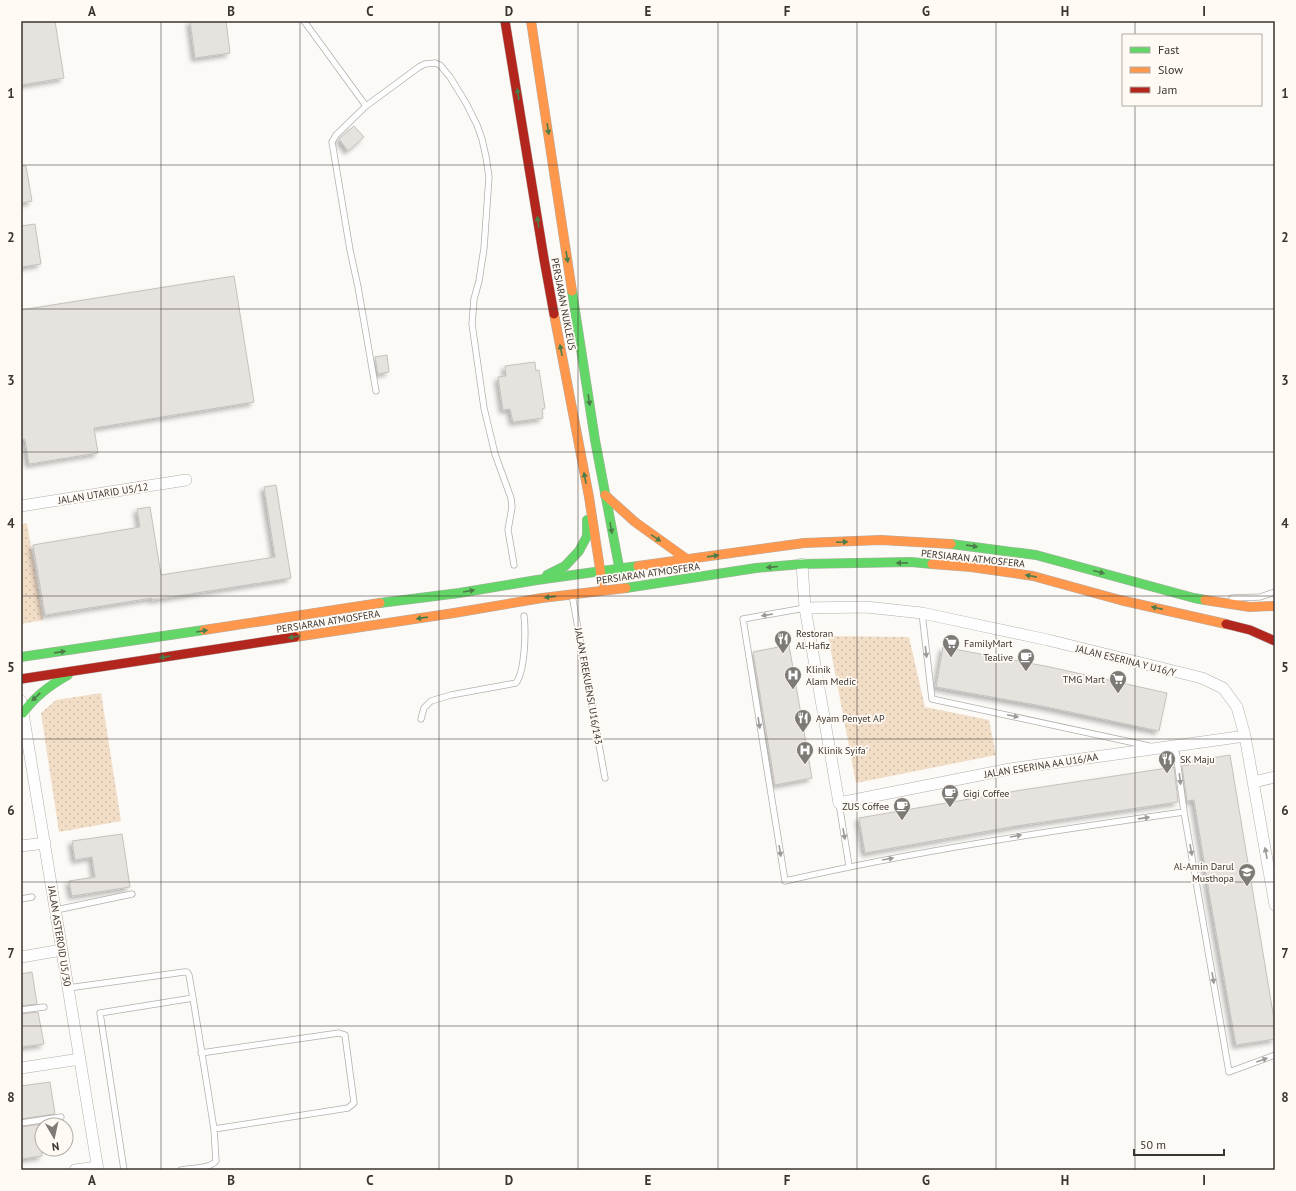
<svg xmlns="http://www.w3.org/2000/svg" width="1296" height="1191" font-family="'PT Sans',sans-serif">
  <defs>
    <pattern id="grass-dots" width="8" height="8" patternUnits="userSpaceOnUse"><rect width="8" height="8" fill="#f2ddc7"/><path d="M2 2h.1M6 6h.1" fill="none" stroke="#d0beab" stroke-width="1.8" stroke-linecap="round"/></pattern>
    <filter id="shadow"><feDropShadow dx="-3.5" dy="3.5" stdDeviation="2" flood-color="#0004"/></filter>
  </defs>
  <rect width="100%" height="100%" fill="#fcfaf7"/>
  <path fill="url(#grass-dots)" d="M27,523L43,620L21,624V524Z
    M828,636L909,637L925,707L989,720L996,755L856,783Z
    M101,693L121,821L59,832L41,713L56,700Z"/>
  <path fill="#e6e2de" stroke="#c5c2be" filter="url(#shadow)" d="M21,21H55L64,78L21,85Z
    M190,21H226L230,53L195,58Z
    M354,126L364,137L348,151L339,139Z
    M21,166H26L32,201L21,203Z
    M35,224L41,264L21,267V226Z
    M234,276L254,402L94,428L98,453L29,464L25,439L21,440V310Z
    M387,355L389,372L378,374L375,357Z
    M535,362L536,371L539,370L545,408L542,409L543,418L513,422L510,409L503,410L498,377L506,376L505,366Z
    M276,485L291,578L152,600V598L45,615L33,545L140,527L137,509L150,507L161,575L275,557L264,487Z
    M789,645L812,778L775,785L753,652Z
    M943,647L1050,667L1167,693L1159,731L1042,706L936,687Z
    M1230,755L1275,1025V1039L1236,1045L1210,898L1194,800L1187,801L1182,766L1189,765L1188,762Z
    M1174,767L1178,802L1016,826L865,853L859,818L1022,790Z
    M122,834L130,887L72,896L69,881L95,877L92,857L75,860L72,841Z
    M32,972L37,1004L21,1006V974Z
    M38,1012L44,1044L21,1047V1014Z
    M50,1082L55,1114L21,1119V1086Z
    M57,1122V1125H42V1156L21,1159V1127Z"/>
  <g fill="none" stroke-linecap="round" stroke-linejoin="round">
    <defs>
      <path id="lane" d="M304,21L366,106
        M376,391L358,287L350,250L332,142L336,135L366,106L419,67L425,64L435,63L440,65L450,77L466,103L477,125L482,139L486,157L489,177L484,248L479,281L474,299L472,324L484,408L495,454L511,498L512,507L508,530L514,565
        M572,595L605,778
        M1232,598L1260,597L1275,592
        M805,608L743,619L785,881C916,851 1050,831 1184,812
        M922,613L932,699L1149,746
        M421,719L424,708L431,701L451,695L516,683C525,671 526,632 524,616
        M1175,745L1184,812L1229,1072L1275,1055
        M839,803L849,866
        M21,899L32,897
        M56,910L132,894
        M68,988L184,972H187L189,975L193,998
        M21,1010L44,1007
        M201,1053L339,1033L345,1035L354,1103L348,1108L214,1129
        M21,1123L61,1117
        M124,1170L100,1013L193,998L214,1129L216,1161C209,1169 192,1168 181,1170"/>
      <path id="street" d="M21,506L186,480
        M802,564L805,608L839,803L1010,769L1245,736
        M805,608L866,607L922,613L1048,640L1202,678L1223,688L1237,707L1245,736L1275,905
        M21,701L98,1170
        M1254,782L1275,777
        M21,846L45,843
        M21,957L62,950
        M21,1068L80,1059
        M75,1170L97,1167"/>
      <path id="fast" d="M572,291L595,440L621,577
        M951,544L1036,555L1194,598L1205,600
        M547,575L565,566L579,551L587,536V520
        M626,588L756,568L802,564L911,562L932,564
        M380,603L459,593L537,580L638,566
        M21,657L204,630
        M21,711L23,713C35,696 50,685 68,675"/>
      <path id="slow" d="M531,21L572,291
        M554,314L589,497L602,582
        M605,495L635,522L688,560
        M932,564L971,567L1033,576L1120,600L1226,624
        M638,566L804,543L881,540L951,544
        M1205,600L1250,607L1275,606
        M204,630L380,603
        M295,637L454,613L542,598L626,588"/>
      <path id="jam" d="M505,21L544,259L554,314
        M1226,624L1250,630L1275,641
        M21,679L295,637"/>
    </defs>
    <use href="#lane" stroke="#b2afac" stroke-width="7"/>
    <use href="#street" stroke="#b2afac" stroke-width="12"/>
    <use href="#fast" stroke="#b2afac" stroke-width="10"/>
    <use href="#slow" stroke="#b2afac" stroke-width="10"/>
    <use href="#jam" stroke="#b2afac" stroke-width="10"/>
    <use href="#lane" stroke="#fffefe" stroke-width="5.5"/>
    <use href="#street" stroke="#fffefe" stroke-width="11"/>
    <use href="#fast" stroke="#63d668" stroke-width="9"/>
    <use href="#slow" stroke="#ff974d" stroke-width="9"/>
    <use href="#jam" stroke="#b3261e" stroke-width="9"/>
  </g>
  <defs><path id="oneway-solid" d="M-6-.8H1V-3.2L6.5 0L1 3.2V.8H-6Z"/></defs>
  <g fill="#4c7d49">
    <use href="#oneway-solid" transform="translate(518 94) rotate(-99)"/>
    <use href="#oneway-solid" transform="translate(548 129) rotate(81)"/>
    <use href="#oneway-solid" transform="translate(538 222) rotate(-99)"/>
    <use href="#oneway-solid" transform="translate(567 257) rotate(81)"/>
    <use href="#oneway-solid" transform="translate(561 350) rotate(-101)"/>
    <use href="#oneway-solid" transform="translate(589 400) rotate(81)"/>
    <use href="#oneway-solid" transform="translate(585 478) rotate(-101)"/>
    <use href="#oneway-solid" transform="translate(611 528) rotate(79)"/>
    <use href="#oneway-solid" transform="translate(656 538) rotate(34)"/>
    <use href="#oneway-solid" transform="translate(842 542) rotate(-2)"/>
    <use href="#oneway-solid" transform="translate(972 546) rotate(8)"/>
    <use href="#oneway-solid" transform="translate(713 556) rotate(-8)"/>
    <use href="#oneway-solid" transform="translate(902 563) rotate(179)"/>
    <use href="#oneway-solid" transform="translate(772 567) rotate(175)"/>
    <use href="#oneway-solid" transform="translate(1099 572) rotate(15)"/>
    <use href="#oneway-solid" transform="translate(1031 576) rotate(-169)"/>
    <use href="#oneway-solid" transform="translate(469 591) rotate(-10)"/>
    <use href="#oneway-solid" transform="translate(550 597) rotate(174)"/>
    <use href="#oneway-solid" transform="translate(1157 608) rotate(-167)"/>
    <use href="#oneway-solid" transform="translate(422 618) rotate(172)"/>
    <use href="#oneway-solid" transform="translate(202 631) rotate(-9)"/>
    <use href="#oneway-solid" transform="translate(294 637) rotate(171)"/>
    <use href="#oneway-solid" transform="translate(60 652) rotate(-8)"/>
    <use href="#oneway-solid" transform="translate(165 657) rotate(171)"/>
    <use href="#oneway-solid" transform="translate(36 697) rotate(137)"/>
  </g>
  <g fill="#9c9a97">
    <use href="#oneway-solid" transform="translate(767 615) rotate(171)"/>
    <use href="#oneway-solid" transform="translate(926 652) rotate(83)"/>
    <use href="#oneway-solid" transform="translate(1013 716) rotate(12)"/>
    <use href="#oneway-solid" transform="translate(759 723) rotate(81)"/>
    <use href="#oneway-solid" transform="translate(1180 779) rotate(83)"/>
    <use href="#oneway-solid" transform="translate(1144 818) rotate(-8)"/>
    <use href="#oneway-solid" transform="translate(844 834) rotate(80)"/>
    <use href="#oneway-solid" transform="translate(1016 836) rotate(-10)"/>
    <use href="#oneway-solid" transform="translate(1191 850) rotate(80)"/>
    <use href="#oneway-solid" transform="translate(780 851) rotate(81)"/>
    <use href="#oneway-solid" transform="translate(1266 853) rotate(-100)"/>
    <use href="#oneway-solid" transform="translate(888 859) rotate(-10)"/>
    <use href="#oneway-solid" transform="translate(1213 978) rotate(80)"/>
    <use href="#oneway-solid" transform="translate(1262 1060) rotate(-20)"/>
  </g>
  <path fill="none" stroke="#3a3530" stroke-width="1" stroke-opacity="0.55" d="M161,21V1170M300,21V1170M439,21V1170M578,21V1170M718,21V1170M857,21V1170M996,21V1170M1135,21V35M1135,105V1170M21,165H1275M21,309H1275M21,452H1275M21,596H1275M21,739H1275M21,882H1275M21,1026H1275"/>
  <defs>
    <symbol id="restaurant-pin" viewBox="-11 -11 22 30"><path d="M0 17L-7.5 6A9.5 9.5 0 1 1 7.5 6Z" fill="#7e7a76" stroke="#fffaf4"/><path d="M-5-6h1v4h1v-4h1v4h1v-4h1v5L-1.5 .5V6h-2V.5L-5-1ZM5-6V6H3V1.5H1.5Q1.5-4 5-6Z" fill="#fff"/></symbol>
    <symbol id="supermarket-pin" viewBox="-11 -11 22 30"><path d="M0 17L-7.5 6A9.5 9.5 0 1 1 7.5 6Z" fill="#7e7a76" stroke="#fffaf4"/><path d="M-6-5.5h2.5l.6 2H6L4.5 2H-2.5L-4.4-4H-6ZM-1.5 3.2a1.3 1.3 0 1 0 .1 0ZM3 3.2a1.3 1.3 0 1 0 .1 0Z" fill="#fff"/></symbol>
    <symbol id="cafe-pin" viewBox="-11 -11 22 30"><path d="M0 17L-7.5 6A9.5 9.5 0 1 1 7.5 6Z" fill="#7e7a76" stroke="#fffaf4"/><path d="M-5.5-4.5H6V0H3Q3 3.5 0 3.5H-2.5Q-5.5 3.5-5.5 0ZM3-3.2v2h1.7v-2ZM-6 4.5H4V6H-6Z" fill="#fff"/></symbol>
    <symbol id="hospital-pin" viewBox="-11 -11 22 30"><path d="M0 17L-7.5 6A9.5 9.5 0 1 1 7.5 6Z" fill="#7e7a76" stroke="#fffaf4"/><path d="M-5-5h3v3.5h4V-5h3V5h-3V1.5h-4V5h-3Z" fill="#fff"/></symbol>
    <symbol id="school-pin" viewBox="-11 -11 22 30"><path d="M0 17L-7.5 6A9.5 9.5 0 1 1 7.5 6Z" fill="#7e7a76" stroke="#fffaf4"/><path d="M0-5L7-2L0 1L-7-2ZM-4 1L0 2.5L4 1V4Q0 6-4 4Z" fill="#fff"/></symbol>
  </defs>
  <g fill-rule="evenodd">
    <use href="#restaurant-pin" x="773" y="629" width="20" height="27"/>
    <use href="#supermarket-pin" x="941" y="633" width="20" height="27"/>
    <use href="#cafe-pin" x="1016" y="647" width="20" height="27"/>
    <use href="#hospital-pin" x="783" y="665" width="20" height="27"/>
    <use href="#supermarket-pin" x="1108" y="669" width="20" height="27"/>
    <use href="#restaurant-pin" x="793" y="708" width="20" height="27"/>
    <use href="#hospital-pin" x="795" y="740" width="20" height="27"/>
    <use href="#restaurant-pin" x="1157" y="749" width="20" height="27"/>
    <use href="#cafe-pin" x="940" y="783" width="20" height="27"/>
    <use href="#cafe-pin" x="892" y="796" width="20" height="27"/>
    <use href="#school-pin" x="1237" y="862" width="20" height="27"/>
  </g>
  <g text-anchor="middle" stroke-width="3.5" stroke-linejoin="round" paint-order="stroke">
    <g font-size="10" fill="#3a3530" stroke="#fffaf4">
      <text transform="translate(564 304) rotate(79)" y="4">PERSIARAN NUKLEUS</text>
      <text transform="translate(103 493) rotate(-9)" y="4">JALAN UTARID U5/12</text>
      <text transform="translate(973 558) rotate(6)" y="4">PERSIARAN ATMOSFERA</text>
      <text transform="translate(648 573) rotate(-8)" y="4">PERSIARAN ATMOSFERA</text>
      <text transform="translate(328 621) rotate(-9)" y="4">PERSIARAN ATMOSFERA</text>
      <text transform="translate(1126 660) rotate(14)" y="4">JALAN ESERINA Y U16/Y</text>
      <text transform="translate(589 686) rotate(80)" y="4">JALAN FREKUENSI U16/143</text>
      <text transform="translate(1041 765) rotate(-9)" y="4">JALAN ESERINA AA U16/AA</text>
      <text transform="translate(60 936) rotate(81)" y="4">JALAN ASTEROID U5/30</text>
    </g>
    <g font-size="10" fill="#3a3530" stroke="#fffaf4" text-anchor="start">
      <text x="796" y="637">Restoran<tspan x="796" dy="12">Al-Hafiz</tspan></text>
      <text x="964" y="647">FamilyMart</text>
      <text x="1013" y="661" text-anchor="end">Tealive</text>
      <text x="806" y="673">Klinik<tspan x="806" dy="12">Alam Medic</tspan></text>
      <text x="1105" y="683" text-anchor="end">TMG Mart</text>
      <text x="816" y="722">Ayam Penyet AP</text>
      <text x="818" y="754">Klinik Syifa'</text>
      <text x="1180" y="763">SK Maju</text>
      <text x="963" y="797">Gigi Coffee</text>
      <text x="889" y="810" text-anchor="end">ZUS Coffee</text>
      <text x="1234" y="870" text-anchor="end">Al-Amin Darul<tspan x="1234" dy="12">Musthopa</tspan></text>
    </g>
  </g>
  <rect width="1296" height="1191" fill="none" stroke="#fffaf4" stroke-width="44"/>
  <rect x="1122" y="34" width="140" height="72" fill="#fffaf4" stroke="#b0aba6"/>
  <rect x="1130" y="47" width="20" height="6" fill="#63d668" stroke="#b0aba6"/>
  <text x="1158" y="54" font-size="12" fill="#3a3530">Fast</text>
  <rect x="1130" y="67" width="20" height="6" fill="#ff974d" stroke="#b0aba6"/>
  <text x="1158" y="74" font-size="12" fill="#3a3530">Slow</text>
  <rect x="1130" y="87" width="20" height="6" fill="#b3261e" stroke="#b0aba6"/>
  <text x="1158" y="94" font-size="12" fill="#3a3530">Jam</text>
  <g transform="translate(54 1137) rotate(171)"><circle r="19" fill="#fffaf4" stroke="#b0aba6"/>
  <path d="M0-3L7 15L0 10L-7 15Z" fill="#7e7a76"/>
  <text y="-6" font-size="11" font-weight="bold" text-anchor="middle" fill="#3a3530">N</text>
  </g>
  <path d="M1134 1149v6h90v-6" fill="none" stroke="#3a3530" stroke-width="2"/>
  <text x="1140" y="1149" font-size="12" fill="#3a3530" stroke="#fffaf4" stroke-width="3" paint-order="stroke">50 m</text>
  <rect x="22" y="22" width="1252" height="1147" fill="none" stroke="#3a3530" stroke-width="1.5"/>
  <g font-size="13" text-anchor="middle" font-weight="bold" fill="#3a3530">
    <text x="92" y="16">A</text>
    <text x="231" y="16">B</text>
    <text x="370" y="16">C</text>
    <text x="509" y="16">D</text>
    <text x="648" y="16">E</text>
    <text x="787" y="16">F</text>
    <text x="926" y="16">G</text>
    <text x="1065" y="16">H</text>
    <text x="1204" y="16">I</text>
    <text x="11" y="98">1</text>
    <text x="1285" y="98">1</text>
    <text x="11" y="242">2</text>
    <text x="1285" y="242">2</text>
    <text x="11" y="385">3</text>
    <text x="1285" y="385">3</text>
    <text x="11" y="528">4</text>
    <text x="1285" y="528">4</text>
    <text x="11" y="672">5</text>
    <text x="1285" y="672">5</text>
    <text x="11" y="815">6</text>
    <text x="1285" y="815">6</text>
    <text x="11" y="958">7</text>
    <text x="1285" y="958">7</text>
    <text x="11" y="1102">8</text>
    <text x="1285" y="1102">8</text>
    <text x="92" y="1185">A</text>
    <text x="231" y="1185">B</text>
    <text x="370" y="1185">C</text>
    <text x="509" y="1185">D</text>
    <text x="648" y="1185">E</text>
    <text x="787" y="1185">F</text>
    <text x="926" y="1185">G</text>
    <text x="1065" y="1185">H</text>
    <text x="1204" y="1185">I</text>
  </g>
</svg>
